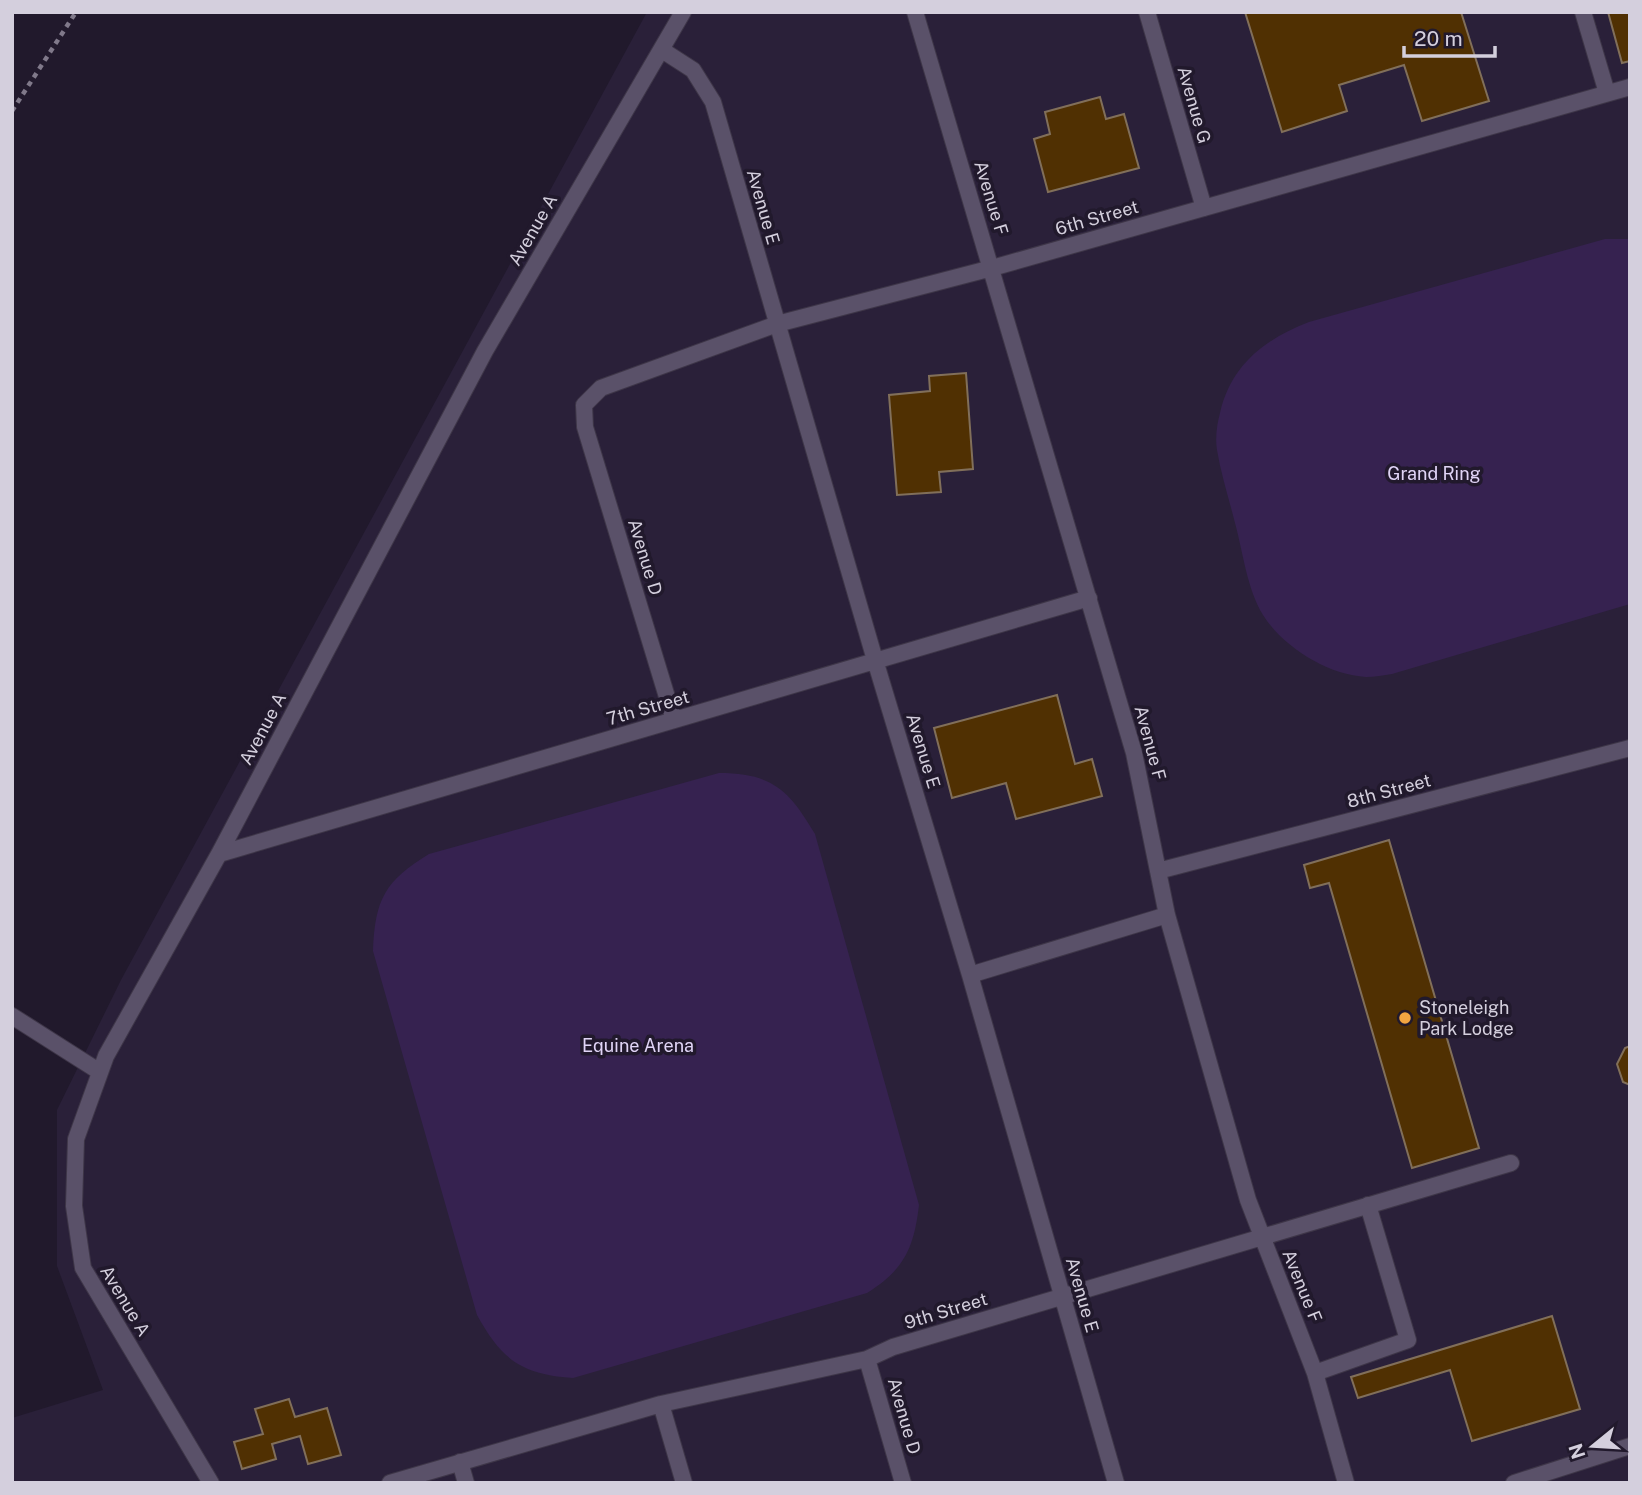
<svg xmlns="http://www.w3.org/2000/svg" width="1642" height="1495" font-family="'Public Sans',sans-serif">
  <rect width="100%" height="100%" fill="#21192c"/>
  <path fill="#2a2039" d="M647,12H1630V1483H12V1418L103,1390L57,1266V1110L121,980Z"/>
  <path fill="#362250" d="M1605,239H1630V604L1392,674C1384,675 1374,677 1366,677C1328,675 1283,647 1263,615C1247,589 1243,552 1235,523C1229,499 1221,474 1217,450C1215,438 1217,424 1220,413C1231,365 1265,339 1309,322Z
    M719,773C772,773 789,790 815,834L919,1205C914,1248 904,1270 867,1293L573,1378C521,1374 502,1360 477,1315L373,951C375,899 385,881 429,854Z"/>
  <path fill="#503002" stroke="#816f5a" stroke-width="2" d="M1245,12H1461L1489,101L1422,121L1404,65L1339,85L1347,111L1282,132Z
    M1608,12H1630V61L1622,63Z
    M1100,97L1106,119L1124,114L1139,168L1048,192L1034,139L1050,134L1045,112Z
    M966,373L973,469L939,472L941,492L897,495L889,395L930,391L929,376Z
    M1057,695L1075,764L1092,759L1102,796L1016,819L1006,783L952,798L934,728Z
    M1389,840L1479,1148L1412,1168L1329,883L1310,888L1304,865Z
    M1630,1046V1085L1623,1082L1617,1064L1625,1048Z
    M1552,1316L1580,1409L1472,1441L1450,1370L1358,1398L1351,1377Z
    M289,1399L295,1417L327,1408L341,1455L308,1464L300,1436L272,1444L276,1459L242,1469L234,1442L263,1434L255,1409Z"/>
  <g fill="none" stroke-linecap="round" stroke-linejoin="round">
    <defs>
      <path id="service" d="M915,12L1134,753L1167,915L1248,1200L1315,1373L1346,1483
        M1147,12L1204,208
        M1583,12L1607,93
        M662,50L693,70L713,102L875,660L970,975L1116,1483
        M674,720L585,427L584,405L601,388L777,324L992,268L1630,87
        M219,854L1089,598
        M1158,871L1630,748
        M970,975L1167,915
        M12,1016L100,1072
        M867,1359L903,1483
        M1315,1373L1408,1340L1368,1205
        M661,1404L684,1483
        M460,1462L466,1483
        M211,1483L83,1268L74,1206L76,1139L106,1056L219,854L485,351L683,12
        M390,1483L661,1404L867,1359L893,1347L1511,1163
        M1514,1483L1630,1446"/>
    </defs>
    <use href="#service" stroke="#3e3648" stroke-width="18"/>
    <path stroke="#80798a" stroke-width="4.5" stroke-dasharray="5 5" stroke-linecap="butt" d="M12,111L76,12"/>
    <use href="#service" stroke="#5a5169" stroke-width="16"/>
  </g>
  <circle fill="#f2a541" stroke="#21192c" stroke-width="2.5" cx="1405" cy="1018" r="7"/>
  <g text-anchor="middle" stroke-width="7" stroke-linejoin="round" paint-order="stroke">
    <g font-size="18" fill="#d4cfdd" stroke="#21192c">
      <text transform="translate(1194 105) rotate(74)" y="6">Avenue G</text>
      <text transform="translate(991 198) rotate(73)" y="6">Avenue F</text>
      <text transform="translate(763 207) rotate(74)" y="6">Avenue E</text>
      <text transform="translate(1097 218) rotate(-16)" y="6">6th Street</text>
      <text transform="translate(533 230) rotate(-60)" y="6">Avenue A</text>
      <text transform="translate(645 557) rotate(73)" y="6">Avenue D</text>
      <text transform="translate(648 708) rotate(-16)" y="6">7th Street</text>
      <text transform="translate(263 729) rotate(-62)" y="6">Avenue A</text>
      <text transform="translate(1150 743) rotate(75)" y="6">Avenue F</text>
      <text transform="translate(923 751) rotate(73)" y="6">Avenue E</text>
      <text transform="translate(1389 791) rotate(-15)" y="6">8th Street</text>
      <text transform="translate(1302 1286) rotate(68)" y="6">Avenue F</text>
      <text transform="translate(1082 1295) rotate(74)" y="6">Avenue E</text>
      <text transform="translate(125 1301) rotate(59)" y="6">Avenue A</text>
      <text transform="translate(946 1311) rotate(-17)" y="6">9th Street</text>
      <text transform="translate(904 1416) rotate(74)" y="6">Avenue D</text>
    </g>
    <g font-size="18" fill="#e0d4f6" stroke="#21192c">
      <text x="1434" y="480">Grand Ring</text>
      <text x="638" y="1052">Equine Arena</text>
    </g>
    <g font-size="18" fill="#d4cfdd" stroke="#21192c" text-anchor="start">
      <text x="1419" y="1014">Stoneleigh<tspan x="1419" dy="21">Park Lodge</tspan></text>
    </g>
  </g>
  <rect width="1642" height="1495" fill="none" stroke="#d4cfdd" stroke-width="28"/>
  <g transform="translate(1593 1446) rotate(252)" stroke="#21192c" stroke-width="5" paint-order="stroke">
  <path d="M0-5L12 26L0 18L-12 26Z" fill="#d4cfdd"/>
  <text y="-10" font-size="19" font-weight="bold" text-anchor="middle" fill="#d4cfdd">N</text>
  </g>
  <path d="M1404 46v10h91v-10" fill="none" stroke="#d4cfdd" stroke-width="3.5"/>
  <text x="1414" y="46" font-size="21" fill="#d4cfdd" stroke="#21192c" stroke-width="5" paint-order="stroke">20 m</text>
</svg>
